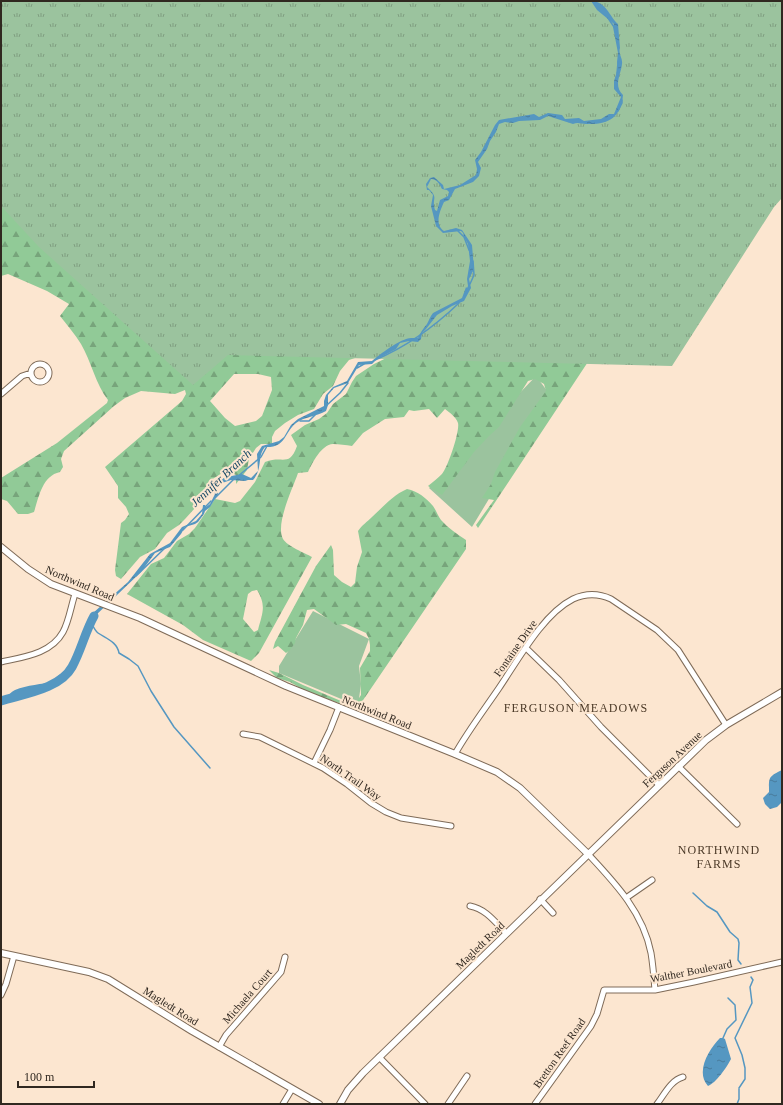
<svg xmlns="http://www.w3.org/2000/svg" width="783" height="1105" font-family="Georgia,serif">
  <defs>
    <pattern id="forest-firs" width="22" height="20" patternUnits="userSpaceOnUse"><rect width="22" height="20" fill="#91ca97"/><path d="M5 1l3.5 6h-7zM16 11l3.5 6h-7z" fill="#77a47b"/></pattern>
    <pattern id="park-tufts" width="24" height="20" patternUnits="userSpaceOnUse"><rect width="24" height="20" fill="#9bc39e"/><path d="M3 7l-1-3M5 7V3M7 7l1-3M15 17l-1-3M17 17v-4M19 17l1-3" fill="none" stroke="#7f9e80"/></pattern>
    <pattern id="water-ripples" width="26" height="14" patternUnits="userSpaceOnUse"><rect width="26" height="14" fill="#5597c1"/><path d="M2 4q2-2 4 0t4 0M15 11q2-2 4 0t4 0" fill="none" stroke="#477b9c"/></pattern>
  </defs>
  <rect width="100%" height="100%" fill="#fce6d0"/>
  <path fill="#9bc39e" d="M536,376L551,396L472,527L429,488Z
    M313,611L369,639L359,666L361,684L358,706L279,673V666Z"/>
  <path fill="url(#forest-firs)" fill-rule="evenodd" d="M137,1H159L367,354L349,360L340,371L333,386L323,394L314,409L298,415L285,423L275,431L272,437V444H261L256,448L249,459L247,470L236,484V475L232,473L221,474L209,481L195,508L185,519L179,525L167,533L155,549L140,557L121,579L116,576L115,570L121,523L125,520L129,514L126,507L118,498V486L105,467L182,401L186,394L185,390L175,394L141,391L125,398L114,406L64,451L61,459L63,467L60,472C42,476 39,497 34,512L28,514H18L7,501L1,499V478L57,443L107,403L108,400C96,385 91,361 81,344C75,334 67,325 60,316L69,304L47,291L8,274L1,276V184ZM234,374H258L271,377L272,390L262,416L256,421L235,426L225,418L210,401Z
    M782,1L709,179L478,528L476,525L494,500L482,498L491,484L495,472L520,427L546,391L544,384L535,379L528,381L499,427L489,436L474,452L442,495L428,486C433,482 438,478 442,474C448,467 460,431 458,423C456,417 450,413 445,409L437,418L429,409L414,411L409,410L404,417L385,419L363,433L352,446C346,445 339,444 333,444C321,445 313,462 308,472L298,473C293,488 275,524 283,539C287,546 305,553 312,557L259,653L251,661L203,640L183,625L127,594L151,564L164,558L177,541L189,534L195,528L215,499L235,503L240,501L255,482L265,462C283,455 289,468 297,446L291,435L305,425L319,419L327,413L333,404L346,394L352,382L356,376L374,364L411,346ZM257,590C267,606 262,614 258,630L254,632L243,619L248,594L252,591Z
    M407,489C418,491 426,498 433,506C436,510 438,516 441,520C448,528 457,534 466,540V549L357,709L309,693L290,682L277,678L269,670L279,673L303,685L341,701H357L361,695L360,668L370,651V645L369,639L366,633L346,624L336,625L314,609L307,610L303,625L296,638L295,643L290,650L286,653L278,646L273,649L275,642L316,566L331,545L333,550L334,575L342,582L351,587L355,583L357,567L362,552L358,531C362,525 367,522 372,517C383,507 393,495 407,489Z"/>
  <path fill="url(#park-tufts)" d="M1,1H782V198L774,207L672,366L228,355L193,385L39,247L1,206Z"/>
  <path fill="url(#water-ripples)" fill-rule="evenodd" d="M591,1C606,1 609,16 618,24L620,48C618,54 623,58 622,64C621,75 613,85 623,95C621,118 608,125 586,124C581,124 578,122 573,124L548,116L540,120L519,121L513,123L505,122L499,124L496,132L490,141L487,149L478,162L481,168L479,176L473,182L455,189L449,200L444,202C440,211 434,224 444,231L456,228L462,230L472,245L474,269L469,279L471,288L464,301L452,306L437,315L426,329L422,333L421,339L418,342L409,341L400,343L396,349L377,359L372,364L359,365L348,383L334,388L328,395V405L326,411C317,416 304,417 296,423C284,433 286,448 265,447C257,456 263,469 253,480H248L245,481L231,480L216,485L218,494L210,507L205,511L204,514L198,522L195,524L185,527L181,534L170,547L155,553L141,572L94,617L79,646L78,657L74,668L69,674L55,683L47,687L26,690L14,697L1,699V696C8,698 9,693 15,690C27,685 42,684 54,682L59,675L73,666L76,657L77,646L93,613L128,582L150,554L170,543L182,527L196,521L202,514L203,505H205L206,507L210,504L215,494L213,488L214,483L226,477L242,474L251,478L258,471L257,454L262,446L279,441L284,437L291,425L298,419L324,406V401L326,395L333,387L347,381L358,362L372,361C379,355 402,337 412,338C414,338 416,338 418,338C420,333 423,329 427,324C429,320 430,317 433,313L462,298L466,287L467,288L468,286L467,279L470,261L468,244L464,237L463,233L461,231L443,233L436,226L431,206L433,195L429,190H427L426,184L430,178L434,177L443,185L444,189L460,185L476,175L477,169L475,160L481,152L495,125L499,120L534,114L539,117L548,113L562,115L565,119L579,118L584,121L601,119L609,114H614L621,97L614,89V81L618,68L617,62L618,53L613,27L614,24L597,10ZM431,179C437,179 440,185 442,189L447,190L449,192L448,196L440,200L437,211L435,210C431,197 440,199 427,187Z
    M782,770V802L777,807L770,809L765,804L763,798L769,792C769,777 768,777 782,770Z
    M720,1038H723L725,1039L731,1059C727,1067 716,1083 708,1086C695,1072 709,1049 720,1038Z"/>
  <g fill="none" stroke-linecap="round" stroke-linejoin="round">
    <path stroke="#5597c1" stroke-width="1.5" d="M608,18L614,27
      M617,73L618,63
      M618,111L622,103V100
      M458,231L464,237L469,250
      M470,284L474,275L473,261
      M375,360C406,347 435,326 459,303
      M357,368L364,364
      M327,405L340,393L348,383
      M300,421H309L315,415
      M237,477L261,457L267,446
      M214,499L234,479
      M183,530L211,501
      M136,576L166,547
      M91,622C93,626 95,631 98,633C107,639 117,642 119,653L129,659L138,666L151,691L174,727L210,768
      M693,893L707,906L717,912L730,932L738,939L739,943L738,960L741,964
      M723,1038L727,1029L736,1020L735,1005L728,998
      M739,1088L745,1079V1068L742,1055L735,1038L752,1003L750,987L753,980L751,977
      M737,1104L739,1099V1089"/>
    <path stroke="#5597c1" stroke-width="9" d="M1,701C23,694 60,689 72,667C81,651 85,632 94,616"/>
    <defs>
      <path id="minor" d="M31 373a9 9 0 1 1 18 0a9 9 0 1 1-18 0Z
        M1,394L22,376L31,373
        M526,648L559,680L601,727L659,785
        M1,662C23,657 51,654 63,632C69,621 71,606 75,594
        M243,734L260,737L323,768L347,784L371,803L386,812L401,818L451,826
        M455,754C468,731 484,710 499,688C518,660 543,614 573,599C586,593 598,593 611,599L657,630L678,650L726,725
        M314,763L330,730L339,707
        M678,766L737,824
        M588,854C615,883 643,912 651,953C653,965 654,978 655,990
        M626,898L652,880
        M540,899L553,913
        M470,906C486,909 495,922 506,933
        M1,995L6,984L14,956
        M219,1047L226,1035L281,972L285,957
        M379,1057L425,1104
        M283,1104L292,1089
        M448,1104L467,1076
        M535,1104L591,1026L597,1014L604,990H655L694,982L782,962
        M657,1104C664,1095 671,1080 683,1077"/>
      <path id="tertiary" d="M1,547L28,569L51,584L140,618L286,686L455,754L497,772L520,788L588,854
        M1,953L89,972L108,979L192,1031L319,1104
        M340,1104L348,1090L363,1073L706,740L726,725L782,692"/>
    </defs>
    <use href="#minor" stroke="#7f6b58" stroke-width="7"/>
    <use href="#tertiary" stroke="#7f6b58" stroke-width="8"/>
    <use href="#minor" stroke="#fff" stroke-width="5"/>
    <use href="#tertiary" stroke="#fff" stroke-width="6"/>
  </g>
  <g text-anchor="middle" stroke-width="4" stroke-linejoin="round" paint-order="stroke">
    <g font-size="11" fill="#302820" stroke="#fce6d0">
      <text transform="translate(80 583) rotate(23)" y="4">Northwind Road</text>
      <text transform="translate(515 648) rotate(-55)" y="4">Fontaine Drive</text>
      <text transform="translate(377 712) rotate(22)" y="4">Northwind Road</text>
      <text transform="translate(672 759) rotate(-43)" y="4">Ferguson Avenue</text>
      <text transform="translate(351 777) rotate(35)" y="4">North Trail Way</text>
      <text transform="translate(480 945) rotate(-44)" y="4">Magledt Road</text>
      <text transform="translate(691 971) rotate(-11)" y="4">Walther Boulevard</text>
      <text transform="translate(247 996) rotate(-49)" y="4">Michaela Court</text>
      <text transform="translate(171 1006) rotate(32)" y="4">Magledt Road</text>
      <text transform="translate(559 1053) rotate(-55)" y="4">Bretton Reef Road</text>
    </g>
    <g font-size="12" font-style="italic" fill="#124664" stroke="#fce6d0">
      <text transform="translate(221 478) rotate(-43)" y="4">Jennifer Branch</text>
    </g>
    <g font-size="12" letter-spacing="1" fill="#4c3a28" stroke="#fce6d0">
      <text x="576" y="712">FERGUSON MEADOWS</text>
      <text x="719" y="854">NORTHWIND<tspan x="719" dy="14">FARMS</tspan></text>
    </g>
  </g>
  <rect width="783" height="1105" fill="none" stroke="#302820" stroke-width="4"/>
  <path d="M18 1081v6h76v-6" fill="none" stroke="#302820" stroke-width="2"/>
  <text x="24" y="1081" font-size="12" fill="#302820" stroke="#fce6d0" stroke-width="3" paint-order="stroke">100 m</text>
</svg>
